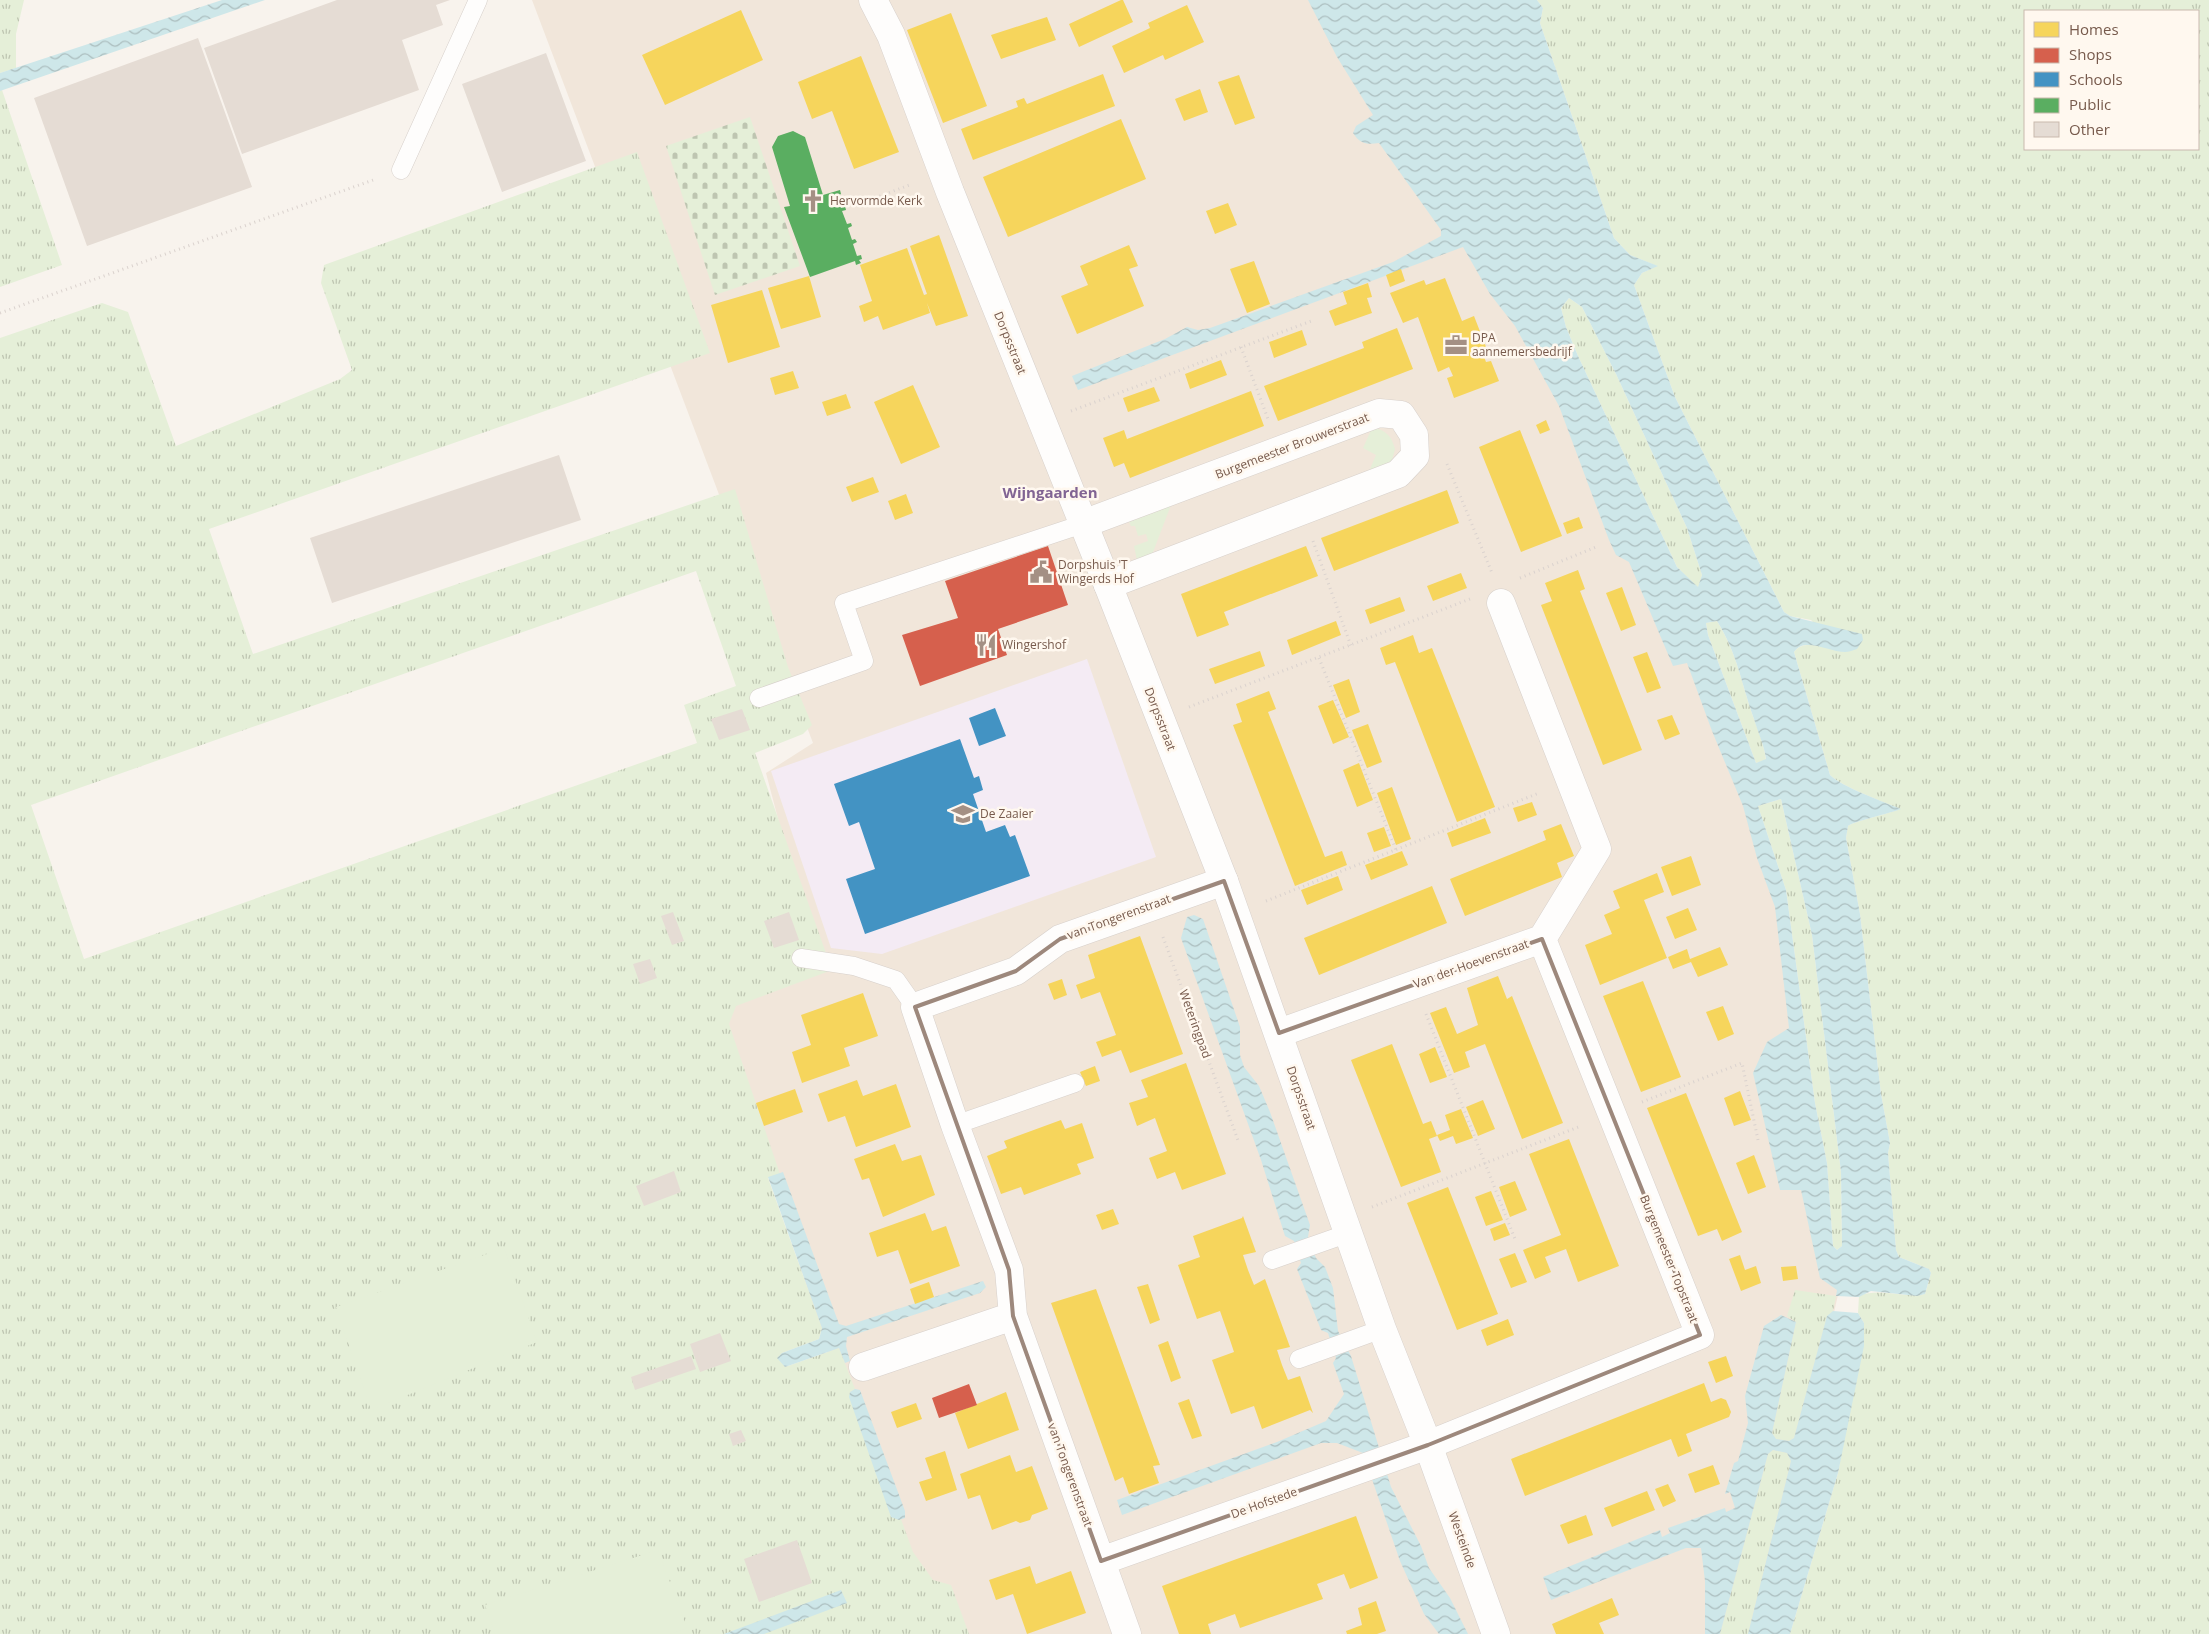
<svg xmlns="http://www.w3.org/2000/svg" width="2209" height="1634" font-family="'Open Sans',sans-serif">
  <defs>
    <pattern id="grass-tufts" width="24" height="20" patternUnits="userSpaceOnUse" patternTransform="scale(1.25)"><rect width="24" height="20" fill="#e5efd8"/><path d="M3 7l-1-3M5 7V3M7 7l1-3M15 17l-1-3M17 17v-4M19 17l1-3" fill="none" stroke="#bec5b1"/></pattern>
    <pattern id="cemetery-stones" width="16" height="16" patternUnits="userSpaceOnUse" patternTransform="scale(1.25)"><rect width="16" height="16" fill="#e5efd8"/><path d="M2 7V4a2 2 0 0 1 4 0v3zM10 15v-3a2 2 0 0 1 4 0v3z" fill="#bec5b1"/></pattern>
    <pattern id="water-waves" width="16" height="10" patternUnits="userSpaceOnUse" patternTransform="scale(1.25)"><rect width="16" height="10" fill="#cee7e9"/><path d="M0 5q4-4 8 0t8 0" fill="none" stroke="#acbebf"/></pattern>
  </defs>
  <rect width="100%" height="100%" fill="#f8f3ed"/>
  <path fill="#f1e6da" d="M532,0H1342L1399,88L1690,663L1777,890L1839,1290L1763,1634H917L717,1004L818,971L766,773L813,743Z"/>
  <path fill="#f4ebf4" d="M1087,659L1156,857L882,954L831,948L771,771Z"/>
  <path fill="url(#grass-tufts)" fill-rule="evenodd" d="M0,0H24L16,34V68L0,73Z
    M1537,0H2209V1634H1790L1838,1473L1864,1323L1858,1313L1859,1296C1881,1287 1903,1299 1925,1294L1931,1273L1929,1269L1899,1257L1896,1250L1888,1153L1890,1143L1881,1094L1860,914L1846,838L1848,826C1852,822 1891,813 1900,809C1884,802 1840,786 1830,775L1794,652C1803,638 1830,649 1845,652L1811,620L1790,616L1784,612L1675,397L1634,285L1642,273L1657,266L1630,255L1614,238L1540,23L1543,8ZM2025,11H2198V149H2025Z
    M2,90L62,265L0,287V91Z
    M637,152L710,353L209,529L253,654L735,489L788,667L812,725L803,734L755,753L832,970L736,1006L729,1024L780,1174L768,1178L822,1328L819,1339L782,1353L785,1367L839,1348L855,1389L850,1392L899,1520L901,1519L913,1552L933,1580L951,1585L969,1634H0V338L102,303L128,312L176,446L340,379L352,370L321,283L324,265ZM696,571L736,686L684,705L697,743L84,959L31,805Z
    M1569,298L1582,307L1616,374L1687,528L1702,575L1698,588L1677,567L1578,356L1566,327L1561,308Z
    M1717,621C1738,655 1741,683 1754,719C1759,733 1764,744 1766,760L1756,763L1708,635L1706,623Z
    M1781,799L1812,935L1841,1172L1842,1246L1837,1250L1833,1246L1827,1163L1815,1103L1786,890L1758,806Z
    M1795,1290L1836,1296L1833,1311L1827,1317L1794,1438L1789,1441L1776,1439L1772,1433L1796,1322L1787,1316Z
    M1773,1450L1787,1453L1791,1461L1748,1634H1720L1768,1454Z"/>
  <path fill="url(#cemetery-stones)" d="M750,117L800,266L715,295L666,146Z"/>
  <path fill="#e5efd8" d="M1372,428C1386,429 1392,437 1395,449L1391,464L1367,476L1376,455L1363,448Z
    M1171,505L1150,560L1138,565L1134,546L1148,541L1146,534L1138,536L1135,526H1131L1129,522Z
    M504,1248L537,1342L371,1410L336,1307Z
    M658,1550L687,1628L670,1634H495L485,1605Z"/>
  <path fill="url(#water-waves)" fill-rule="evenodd" d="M222,0H265L0,91V73Z
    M1308,0H1537L1543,8L1540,23L1614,238L1630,255L1658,266L1642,273L1634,285L1675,397L1784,612L1790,616L1862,634L1863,640L1857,649C1853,650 1849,652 1845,652C1829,652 1804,636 1794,652L1830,775C1840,786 1884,802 1901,809C1891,813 1852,822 1848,826L1846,838L1860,914L1881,1094L1890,1143L1888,1153L1896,1250L1899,1257L1929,1269L1931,1273L1925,1294L1917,1296L1871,1291L1859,1297L1836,1296L1837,1290L1820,1278L1801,1190H1780L1753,1073L1767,1042L1789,1028L1775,907L1757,858L1743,806L1712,731L1687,663L1673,666L1629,562L1616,555L1609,540L1559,406L1515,326L1490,294L1463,247L1078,390L1072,376L1165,339L1187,327L1198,330L1210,328L1393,262L1441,236V230L1379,143C1367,145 1360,144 1353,133L1356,126L1373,115L1337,57ZM1569,298L1582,307L1616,374L1687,528L1702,575L1698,587L1677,567L1578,356L1566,327L1561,308ZM1717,621C1738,655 1741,683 1754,719C1758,733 1764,744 1766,759L1756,763L1708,635L1706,623ZM1781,799L1812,935L1841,1172L1842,1246L1837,1250L1833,1246L1827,1163L1815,1103L1786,890L1758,806Z
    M1194,915L1203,919L1240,1027V1055L1244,1067L1259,1086L1270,1112L1310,1225L1308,1237L1316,1258L1325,1267L1333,1288L1338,1331L1351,1356L1391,1487L1421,1546L1429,1568L1450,1598L1468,1634H1439L1424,1614L1400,1561L1363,1453L1337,1443H1321L1122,1515L1117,1500L1277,1442L1326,1421L1344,1394L1333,1363L1336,1358L1328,1333L1321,1330L1297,1269L1301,1263L1294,1241L1285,1236L1261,1160L1181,938L1187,917Z
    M783,1172L839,1324L846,1326L983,1281L986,1287L980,1293L847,1337L846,1346L850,1361L845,1363L839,1348L785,1367L777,1358L782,1353L819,1339L822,1328L768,1177Z
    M1833,1311L1858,1313L1864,1323V1346L1838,1473L1790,1634H1748L1791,1461L1787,1453L1773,1450L1768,1454L1720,1634H1705V1581L1701,1548H1686L1551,1600L1543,1577L1660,1530L1662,1537L1670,1533L1668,1528L1725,1508L1726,1512L1735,1508L1730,1492L1725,1494L1734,1463L1738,1461L1748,1423L1745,1396L1764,1326L1781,1315L1796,1322L1772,1433L1776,1439L1789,1441L1794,1438L1827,1316Z
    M855,1389L860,1390L905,1511V1518L899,1520L891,1517L849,1397L850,1392Z
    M841,1590L847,1603L764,1634H724Z"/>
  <path fill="#f6d55c" d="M1121,0H1123L1133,22L1079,47L1069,24Z
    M1187,5L1204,42L1165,60L1163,55L1124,73L1112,46L1150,28L1148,23Z
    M741,10L763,60L665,105L642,55Z
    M951,13L987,106L943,123L907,30Z
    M1047,17L1056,40L1001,59L991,35Z
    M861,56L899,152L854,169L832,111L812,119L798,82Z
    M1103,74L1115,106L973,160L961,129L1018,107L1016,101L1024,98L1027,104Z
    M1239,75L1255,118L1235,125L1218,82Z
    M1200,89L1208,112L1184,121L1175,99Z
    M1121,119L1146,179L1008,237L983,177Z
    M1228,203L1237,225L1215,234L1206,211Z
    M939,235L968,316L936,326L927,303L930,313L883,330L878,316L864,322L859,306L872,301L860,265L907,248L924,295L927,294L910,246Z
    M1129,245L1138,266L1129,269L1144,306L1077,334L1061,296L1088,285L1080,266Z
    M1254,261L1270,304L1247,313L1230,269Z
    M1401,269L1405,281L1390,287L1386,275Z
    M809,276L821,317L781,329L768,288Z
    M1445,278L1462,321L1474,316L1488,352L1483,354L1486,362L1491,361L1499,381L1454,398L1447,378L1453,376L1449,367L1438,372L1418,317L1403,323L1390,293L1424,280L1426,285Z
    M1368,283L1372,297L1367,298L1372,313L1335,326L1329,311L1347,304L1343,292Z
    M762,290L780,347L728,363L711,305Z
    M1397,328L1413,369L1278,421L1264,386L1364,348L1362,342Z
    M1302,330L1307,345L1274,358L1269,342Z
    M1221,360L1227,375L1190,389L1185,374Z
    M793,371L799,388L775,395L770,378Z
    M913,385L940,447L901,464L874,402Z
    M1154,387L1160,401L1128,412L1123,398Z
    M1251,391L1264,426L1130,478L1124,463L1114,467L1103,438L1124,430L1127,439Z
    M846,394L851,408L827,416L822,402Z
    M1546,420L1550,430L1540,434L1536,425Z
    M1520,430L1562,536L1521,552L1479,447Z
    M873,477L879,492L852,502L846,487Z
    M1447,490L1459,523L1334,571L1321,538Z
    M906,494L913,513L895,520L888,501Z
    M1579,517L1583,528L1567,534L1563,523Z
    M1306,546L1318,576L1224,612L1229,625L1197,637L1181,594Z
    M1578,570L1585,589L1580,591L1642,750L1603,765L1541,605L1552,601L1545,583Z
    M1461,573L1467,588L1433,601L1427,586Z
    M1622,587L1636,625L1621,631L1606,593Z
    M1400,597L1405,611L1370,624L1365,610Z
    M1336,621L1341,635L1292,655L1287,640Z
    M1413,635L1419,653L1432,648L1495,807L1457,822L1395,662L1386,665L1380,648Z
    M1260,651L1265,666L1215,684L1209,669Z
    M1647,652L1661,688L1647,693L1633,657Z
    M1349,679L1360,712L1346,718L1333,685Z
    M1269,691L1276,709L1268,712L1325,857L1342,851L1347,865L1295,886L1233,725L1242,722L1236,704Z
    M1333,700L1349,737L1333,744L1318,706Z
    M1672,715L1680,734L1665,740L1657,720Z
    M1368,724L1382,762L1367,768L1352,730Z
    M1359,763L1373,800L1357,807L1343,770Z
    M1392,787L1411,839L1396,845L1377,793Z
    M1532,802L1537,815L1518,822L1513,808Z
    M1485,818L1491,833L1452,847L1447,833Z
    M1561,824L1574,856L1557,863L1562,877L1465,916L1450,879L1546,840L1543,831Z
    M1384,827L1391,846L1374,852L1367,833Z
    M1402,851L1408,865L1371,880L1365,865Z
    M1691,856L1701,885L1672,896L1661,867Z
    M1657,873L1664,892L1644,900L1667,958L1600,985L1585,945L1612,934L1604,915L1620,908L1613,891Z
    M1338,876L1343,890L1307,905L1301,890Z
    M1432,886L1447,923L1319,975L1304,938Z
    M1688,908L1697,930L1675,939L1666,917Z
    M1140,936L1183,1054L1130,1073L1121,1050L1102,1057L1096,1042L1116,1035L1100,992L1081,999L1076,985L1095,978L1088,955Z
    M1720,947L1728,965L1698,977L1691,962L1673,969L1668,957L1687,949L1690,959Z
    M1498,976L1507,999L1512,996L1563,1123L1522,1139L1485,1044L1465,1052L1470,1067L1454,1073L1430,1013L1446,1007L1457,1034L1478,1025L1467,988Z
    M1062,979L1067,995L1054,1000L1048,984Z
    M1643,981L1681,1077L1641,1092L1603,996Z
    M863,993L878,1036L844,1048L850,1066L802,1083L792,1052L811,1045L801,1015Z
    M1723,1006L1734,1034L1718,1041L1706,1012Z
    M1392,1044L1423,1124L1431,1121L1437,1136L1429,1139L1441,1172L1401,1187L1351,1060Z
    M1435,1047L1447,1077L1430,1083L1419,1054Z
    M1186,1063L1226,1174L1182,1190L1175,1172L1157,1179L1149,1158L1167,1151L1161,1135L1155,1118L1137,1126L1129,1103L1148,1097L1141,1080Z
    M1095,1066L1100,1081L1086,1086L1080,1072Z
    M857,1080L863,1096L896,1084L911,1127L856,1147L845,1116L828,1122L818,1094Z
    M795,1089L803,1112L764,1126L756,1103Z
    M1740,1091L1751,1120L1734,1126L1724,1098Z
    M1686,1093L1742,1232L1722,1241L1717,1229L1698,1236L1647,1108Z
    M1483,1100L1495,1129L1478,1136L1466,1107Z
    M1461,1109L1473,1138L1456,1144L1453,1136L1440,1141L1437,1135L1450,1130L1445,1115Z
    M1061,1120L1065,1129L1082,1123L1094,1158L1077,1164L1081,1174L1024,1195L1021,1187L1001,1194L987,1156L1007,1148L1004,1141Z
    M1569,1139L1619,1266L1578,1282L1566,1249L1545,1257L1551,1272L1535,1279L1523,1250L1561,1235L1529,1154Z
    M895,1144L902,1161L921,1155L935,1195L883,1217L869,1178L862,1180L854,1159Z
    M1754,1155L1766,1187L1748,1194L1736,1163Z
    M1515,1181L1527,1210L1510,1217L1499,1187Z
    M1448,1187L1498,1314L1457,1330L1407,1203Z
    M1491,1191L1503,1220L1486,1226L1475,1197Z
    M1113,1209L1119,1224L1102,1230L1096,1215Z
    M925,1213L932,1231L946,1226L960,1266L910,1284L898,1250L877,1257L869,1233Z
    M1243,1216L1256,1252L1243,1255L1248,1270L1254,1285L1265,1279L1290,1347L1277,1350L1282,1365L1288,1380L1300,1376L1313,1413L1310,1410L1262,1429L1254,1406L1231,1414L1212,1360L1234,1352L1227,1331L1220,1311L1197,1319L1178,1265L1200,1257L1193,1236L1242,1218Z
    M1505,1223L1510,1235L1494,1241L1490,1229Z
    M1515,1253L1527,1282L1511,1288L1499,1259Z
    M1740,1255L1745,1270L1756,1266L1761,1283L1741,1291L1729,1259Z
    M1796,1266L1798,1279L1783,1281L1781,1267Z
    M929,1282L934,1297L915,1304L910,1289Z
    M1148,1284L1160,1320L1150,1324L1137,1287Z
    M1096,1289L1160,1465L1153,1466L1159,1483L1129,1494L1123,1477L1115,1481L1051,1303Z
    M1508,1319L1514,1335L1487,1346L1481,1330Z
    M1168,1341L1181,1378L1171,1382L1158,1345Z
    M1726,1356L1733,1376L1716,1383L1708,1362Z
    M1704,1383L1711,1402L1721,1398L1726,1400L1731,1412L1729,1417L1686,1434L1692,1451L1678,1457L1671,1439L1525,1496L1511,1459Z
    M1006,1392L1019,1430L968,1449L955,1413Z
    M1189,1399L1202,1436L1192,1439L1178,1403Z
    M916,1403L922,1419L897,1428L891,1412Z
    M945,1451L957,1490L926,1501L919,1482L932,1478L925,1458Z
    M1010,1455L1016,1472L1032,1466L1048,1509L1032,1515L1030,1520L1020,1523L1016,1521L992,1530L980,1495L968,1499L960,1474Z
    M1713,1465L1720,1484L1695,1493L1688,1474Z
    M1668,1484L1676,1501L1663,1507L1655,1489Z
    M1647,1491L1655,1510L1612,1527L1604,1508Z
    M1586,1515L1593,1535L1568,1544L1560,1525Z
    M1356,1516L1378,1578L1350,1589L1344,1574L1317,1584L1323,1599L1240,1628L1235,1614L1208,1624L1211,1634H1179L1162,1586Z
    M1030,1566L1036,1584L1071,1571L1086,1613L1027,1634L1013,1594L996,1600L989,1580Z
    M1612,1598L1619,1615L1599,1623L1604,1634H1556L1552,1624Z
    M1376,1601L1386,1631L1377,1634H1347L1346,1631L1362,1625L1358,1608Z"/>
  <path fill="#d6604d" d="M1048,546L1068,605L998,629L1007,655L920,686L902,635L958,618L945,581Z
    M969,1384L977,1405L939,1418L932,1398Z"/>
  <path fill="#4393c3" d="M995,708L1006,736L979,746L969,718Z
    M960,739L974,778L979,776L983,790L973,794L986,832L1005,825L1010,837L1015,835L1030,876L865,934L846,879L875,869L859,822L849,826L834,784Z"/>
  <path fill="#5aae61" d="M793,131L805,137L823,195L840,190L841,194L837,196L841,208L845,206L846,210L842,211L847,224L851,223L852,226L848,228L852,240L855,239L857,242L853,244L857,256L861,255L862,259L859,260L861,263L856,265L855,261L810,277L784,207L790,206L772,147L778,136Z"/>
  <path fill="#e5dcd4" d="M337,0H450L436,5L443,25L402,40L419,90L242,154L204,48Z
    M198,38L252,187L87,246L34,98Z
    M546,53L586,161L502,192L462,84Z
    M559,455L581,520L332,603L310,538Z
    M742,709L750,730L719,740L711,719Z
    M673,912L684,941L672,945L661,916Z
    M789,912L799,940L774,948L764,921Z
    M650,959L657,978L640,984L633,964Z
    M674,1171L681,1192L644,1206L636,1186Z
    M720,1333L731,1361L700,1372L690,1344Z
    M691,1356L696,1369L635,1390L631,1377Z
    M741,1430L746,1441L733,1446L729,1434Z
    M797,1540L812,1583L759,1602L744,1559Z"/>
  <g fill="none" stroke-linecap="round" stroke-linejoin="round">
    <defs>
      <path id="service" d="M401,170L478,0
        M759,698L864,661L844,603L1083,524
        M801,958L854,966L896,980L915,1007
        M955,1125L1075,1083
        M1272,1260L1349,1233
        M1299,1359L1382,1329"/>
      <path id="minor" d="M1083,524L1379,413L1401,415L1414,435L1415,456L1398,474L1108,585
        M1279,1033L1542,939L1597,849L1501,603
        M863,1367L1013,1316
        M1101,1561L1428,1445L1700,1335L1542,939
        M1127,1634L1013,1316L1009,1270L955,1125L915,1007L1016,971L1060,939L1224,881"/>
      <path id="tertiary" d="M873,0L891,35L950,192L1108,585L1224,881L1382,1329L1428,1445L1496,1634"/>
    </defs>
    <use href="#service" stroke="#d7d0cb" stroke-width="19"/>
    <use href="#minor" stroke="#d7d0cb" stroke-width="29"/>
    <use href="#tertiary" stroke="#d7d0cb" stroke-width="29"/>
    <path stroke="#dad2ce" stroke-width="3" stroke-dasharray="1 4" stroke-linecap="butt" d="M875,198L912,184
      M0,313L376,179
      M1241,347L1268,419
      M1071,411L1314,320
      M1447,464L1492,573
      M1313,541L1351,646
      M1520,578L1596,547
      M1319,658L1396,850
      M1189,707L1470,599
      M1266,901L1539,793
      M1163,937L1239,1143
      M1426,1014L1515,1239
      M1642,1102L1742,1063L1758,1140
      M1372,1207L1581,1126"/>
    <use href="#service" stroke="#fefdfc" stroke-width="18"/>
    <use href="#minor" stroke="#fefdfc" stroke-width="28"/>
    <use href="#tertiary" stroke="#fefdfc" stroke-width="28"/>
  </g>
  <path fill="none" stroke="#9d887c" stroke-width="4" stroke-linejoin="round" d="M1224,881L1279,1033L1542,939L1700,1335L1428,1445L1101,1561L1013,1316L1009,1270L915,1007L1016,971L1060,939Z"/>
  <defs>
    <symbol id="church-bare" viewBox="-9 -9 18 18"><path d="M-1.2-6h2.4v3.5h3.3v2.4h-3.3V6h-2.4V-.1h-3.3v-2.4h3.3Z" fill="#a49084" stroke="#fff8ef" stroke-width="2.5" paint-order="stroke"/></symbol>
    <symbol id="office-bare" viewBox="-9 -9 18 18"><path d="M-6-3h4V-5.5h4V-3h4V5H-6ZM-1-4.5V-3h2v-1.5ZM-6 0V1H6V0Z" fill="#a49084" stroke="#fff8ef" stroke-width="2.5" paint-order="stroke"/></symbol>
    <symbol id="civic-bare" viewBox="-9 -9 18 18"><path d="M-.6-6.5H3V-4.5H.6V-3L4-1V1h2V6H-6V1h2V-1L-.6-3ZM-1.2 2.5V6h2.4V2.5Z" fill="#a49084" stroke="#fff8ef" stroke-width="2.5" paint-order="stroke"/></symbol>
    <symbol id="restaurant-bare" viewBox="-9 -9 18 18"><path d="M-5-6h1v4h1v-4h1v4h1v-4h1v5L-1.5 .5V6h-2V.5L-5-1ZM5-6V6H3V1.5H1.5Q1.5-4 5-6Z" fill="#a49084" stroke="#fff8ef" stroke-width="2.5" paint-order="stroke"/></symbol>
    <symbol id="school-bare" viewBox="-9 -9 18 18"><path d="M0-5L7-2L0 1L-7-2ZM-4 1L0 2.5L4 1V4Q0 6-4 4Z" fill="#a49084" stroke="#fff8ef" stroke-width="2.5" paint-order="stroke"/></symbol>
  </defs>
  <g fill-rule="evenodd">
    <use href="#church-bare" x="797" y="185" width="32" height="32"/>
    <use href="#office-bare" x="1440" y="329" width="32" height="32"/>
    <use href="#civic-bare" x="1025" y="556" width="32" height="32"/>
    <use href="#restaurant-bare" x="970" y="629" width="32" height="32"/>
    <use href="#school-bare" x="947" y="798" width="32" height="32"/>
  </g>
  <g text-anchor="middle" stroke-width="5" stroke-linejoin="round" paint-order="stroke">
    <g font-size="12" fill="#775a4c" stroke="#fff8ef" text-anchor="start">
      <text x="830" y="205">Hervormde Kerk</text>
      <text x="1472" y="342">DPA<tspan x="1472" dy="14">aannemersbedrijf</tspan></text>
      <text x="1058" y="569">Dorpshuis 'T<tspan x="1058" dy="14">Wingerds Hof</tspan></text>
      <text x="1002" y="649">Wingershof</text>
      <text x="980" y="818">De Zaaier</text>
    </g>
    <g font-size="12" fill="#775a4c" stroke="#fff8ef">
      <text transform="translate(1010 343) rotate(68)" y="4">Dorpsstraat</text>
      <text transform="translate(1292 446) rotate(-21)" y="4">Burgemeester Brouwerstraat</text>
      <text transform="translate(1160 719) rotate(69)" y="4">Dorpsstraat</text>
      <text transform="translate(1119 917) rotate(-20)" y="4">van Tongerenstraat</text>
      <text transform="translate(1471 964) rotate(-20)" y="4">Van der Hoevenstraat</text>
      <text transform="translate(1195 1024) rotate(70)" y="4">Weteringpad</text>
      <text transform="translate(1301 1098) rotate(71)" y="4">Dorpsstraat</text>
      <text transform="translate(1669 1259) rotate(68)" y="4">Burgemeester Topstraat</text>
      <text transform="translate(1070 1475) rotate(70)" y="4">van Tongerenstraat</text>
      <text transform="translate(1264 1503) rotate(-20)" y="4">De Hofstede</text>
      <text transform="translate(1462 1540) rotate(70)" y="4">Westeinde</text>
    </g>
    <g font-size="15" font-weight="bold" fill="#816493" stroke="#fff8ef">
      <text x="1050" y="498">Wijngaarden</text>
    </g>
  </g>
  <rect x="2024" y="10" width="175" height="140" fill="#fff8ef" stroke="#c9b9ae"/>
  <rect x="2034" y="22" width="25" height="15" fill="#f6d55c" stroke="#c9b9ae"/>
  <text x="2069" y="35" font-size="15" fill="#775a4c">Homes</text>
  <rect x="2034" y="48" width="25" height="15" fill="#d6604d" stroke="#c9b9ae"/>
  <text x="2069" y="60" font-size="15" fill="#775a4c">Shops</text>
  <rect x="2034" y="72" width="25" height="15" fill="#4393c3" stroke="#c9b9ae"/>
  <text x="2069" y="85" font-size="15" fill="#775a4c">Schools</text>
  <rect x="2034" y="98" width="25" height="15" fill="#5aae61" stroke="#c9b9ae"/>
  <text x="2069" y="110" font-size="15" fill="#775a4c">Public</text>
  <rect x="2034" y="122" width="25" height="15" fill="#e5dcd4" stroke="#c9b9ae"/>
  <text x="2069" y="135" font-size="15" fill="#775a4c">Other</text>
</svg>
